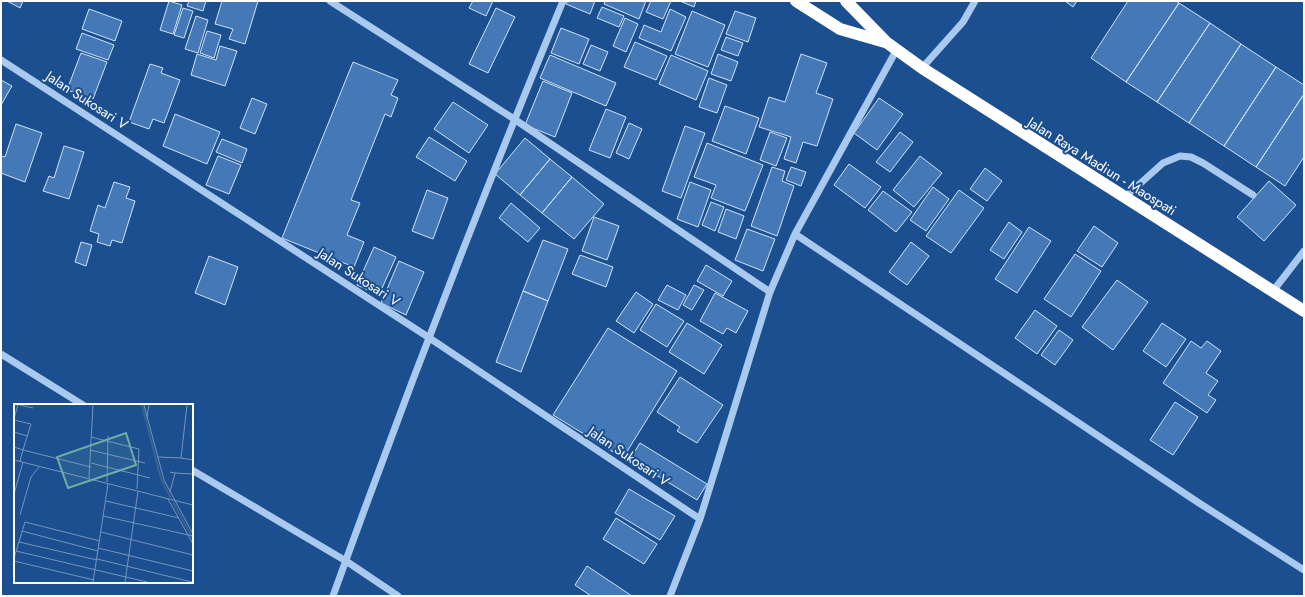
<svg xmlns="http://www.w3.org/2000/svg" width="1305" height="597" font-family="Jost,sans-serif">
  <rect width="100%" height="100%" fill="#1b4f8f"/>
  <path fill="#4478b7" stroke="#cfe3fa" d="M7,1H23L20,8Z
    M169,1L182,5L173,34L160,30Z
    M189,1H206L203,11L187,6Z
    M222,1H258L245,44L229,39L233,29L215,24Z
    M473,1H493L486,16L469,8Z
    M568,1H595L590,14L566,4Z
    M605,1H646L639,19L604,4Z
    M651,1H671L663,19L646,12Z
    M680,1H696L694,7Z
    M1065,1H1077L1073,7Z
    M1128,1H1176L1179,3L1126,82L1091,58Z
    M1179,3L1210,23L1157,102L1126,82Z
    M602,7L624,16L619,27L597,18Z
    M183,8L193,11L184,38L174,35Z
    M496,8L515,17L488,73L469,64Z
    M89,9L122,21L115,41L82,29Z
    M670,9L686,17L671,51L639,38L644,25L661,32Z
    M692,11L725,25L708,67L675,54Z
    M735,11L756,18L748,42L726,34Z
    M196,16L208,20L198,53L185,49Z
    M625,18L638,24L626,52L613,46Z
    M1210,23L1241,44L1189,123L1157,102Z
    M561,28L589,39L579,64L551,53Z
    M207,31L221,35L214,58L200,53Z
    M82,33L114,45L108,60L76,49Z
    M726,37L743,43L738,56L721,50Z
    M635,42L667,56L656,80L624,67Z
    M1241,44L1276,67L1224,146L1189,123Z
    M591,45L608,52L600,71L583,64Z
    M220,46L237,51L225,86L191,75L197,54L216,60Z
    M81,53L107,62L93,99L67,90Z
    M718,54L738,62L731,81L711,74Z
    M801,54L827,63L816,93L833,99L817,146L803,142L796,163L784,159L791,137L759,127L769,97L785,102Z
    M550,55L616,83L606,106L540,78Z
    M671,55L708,71L696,100L659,84Z
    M353,62L398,80L391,95L398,98L391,117L385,114L351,200L360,203L347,235L364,242L354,267L282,238Z
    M150,64L163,68L161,73L180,80L164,123L153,119L149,129L129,122Z
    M1276,67L1304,85V94L1256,167L1224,146Z
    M709,78L727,85L717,113L699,107Z
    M1,80L12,86L1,105Z
    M543,81L572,93L555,137L525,125Z
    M1304,94V157L1285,186L1256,167Z
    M252,98L267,104L255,134L240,128Z
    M879,98L903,114L877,150L854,133Z
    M453,102L488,125L469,153L434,129Z
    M725,106L759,118L746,154L712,141Z
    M606,109L626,117L610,158L589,150Z
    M175,114L220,132L207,164L163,146Z
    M629,123L642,129L629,159L616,153Z
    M16,124L42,133L25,182L1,173V156L5,157Z
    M685,126L705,133L681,198L662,191Z
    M770,132L787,138L776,166L760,160Z
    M900,132L913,142L890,172L876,162Z
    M429,137L467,161L455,181L416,157Z
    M525,138L550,159L520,195L495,174Z
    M222,139L247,149L242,163L216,152Z
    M707,143L763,165L745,211L711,198L716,185L694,177Z
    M64,146L84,152L69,199L43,191L49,176L54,178Z
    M218,156L241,165L229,194L206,185Z
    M920,156L942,173L914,207L893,190Z
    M550,159L572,177L542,213L520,195Z
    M849,164L881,187L865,208L834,185Z
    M772,167L785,171L782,181L794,186L777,236L751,226Z
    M791,167L806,172L801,186L786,180Z
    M985,168L1002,181L987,201L970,189Z
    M572,177L604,204L574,239L542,213Z
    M1269,181L1296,205L1264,241L1237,217Z
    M114,182L130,187L126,198L135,201L122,243L112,240L110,246L97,242L99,234L90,231L98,205L105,208Z
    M690,182L711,190L698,227L677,219Z
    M933,187L949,199L926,231L910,220Z
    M427,190L448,198L433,239L412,231Z
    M959,190L984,208L951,253L926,236Z
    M883,191L912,212L896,232L868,210Z
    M711,202L724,207L715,231L702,225Z
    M511,203L540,228L528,242L499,218Z
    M726,209L744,216L736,239L718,232Z
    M594,217L619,226L607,260L582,251Z
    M1009,222L1022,232L1004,259L990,250Z
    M1094,226L1118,243L1102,267L1077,251Z
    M1029,227L1051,241L1017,293L995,279Z
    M747,229L775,239L763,271L735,260Z
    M543,240L568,249L548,301L523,291Z
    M81,242L92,245L86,266L75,262Z
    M911,242L929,256L907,285L889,272Z
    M374,247L396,257L379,295L357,285Z
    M1075,254L1101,271L1071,317L1044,299Z
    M580,255L613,267L606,287L572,274Z
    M209,256L238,267L225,305L195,293Z
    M399,261L424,272L406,315L381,303Z
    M706,265L732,281L723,296L697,281Z
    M1117,280L1148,302L1113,350L1082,327Z
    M667,285L686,295L678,310L658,300Z
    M694,285L704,290L692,310L683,305Z
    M523,291L548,301L521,372L496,362Z
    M636,292L653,304L634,333L616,321Z
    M715,293L748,311L736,333L727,328L723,334L700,321Z
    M656,304L684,321L667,347L640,330Z
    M1035,310L1057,326L1037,354L1015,338Z
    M687,323L722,345L704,374L669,352Z
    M1162,323L1186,339L1166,367L1143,351Z
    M608,328L677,371L623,458L553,415Z
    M1059,330L1073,340L1055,365L1041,355Z
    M1191,341L1201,348L1207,341L1221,351L1206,373L1218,381L1208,395L1216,400L1207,413L1163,383Z
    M680,377L723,405L697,443L677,431L680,427L657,412Z
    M1175,402L1198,417L1173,455L1150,440Z
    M640,443L707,484L697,500L630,459Z
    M629,489L675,516L660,540L615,513Z
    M616,518L657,544L644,564L603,539Z
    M587,566L632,596H591L575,585Z"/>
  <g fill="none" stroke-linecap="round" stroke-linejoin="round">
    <path stroke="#a9c9ee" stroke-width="7" d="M330,1L514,119L770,292
      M1,60L428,337L700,519
      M922,68L963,22L975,1
      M1124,198L1163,163L1180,156L1191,157L1203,163L1253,195
      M795,234L1199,503L1304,570
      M1273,291L1304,251
      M1,354L83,405
      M192,470L346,561L398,596
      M333,596C405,396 482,197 563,1
      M670,596L700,519L770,292L795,234L897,49"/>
    <path stroke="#fff" stroke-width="12" d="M796,1L840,29L885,42
      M846,1L886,42L922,68L1304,311"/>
  </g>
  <g text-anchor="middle" stroke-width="4" stroke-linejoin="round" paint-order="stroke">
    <g font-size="14" fill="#fff" stroke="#1b4f8f">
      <text transform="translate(87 100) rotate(33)" y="5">Jalan Sukosari V</text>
      <text transform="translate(1102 166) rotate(32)" y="5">Jalan Raya Madiun - Maospati</text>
      <text transform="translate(359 277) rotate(33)" y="5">Jalan Sukosari V</text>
      <text transform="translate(629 456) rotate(34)" y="5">Jalan Sukosari V</text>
    </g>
  </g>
  <g transform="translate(14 404)">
    <rect width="179" height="179" fill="#1b4f8f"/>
    <path fill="none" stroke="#3c6290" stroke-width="2" d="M128,1L147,75L157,94M159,98L179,135"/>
    <path fill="none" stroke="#7695bc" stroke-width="1" d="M6,1L19,4M130,1L150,76L179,130M173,1L167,54L179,56M133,13L135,1M0,14L4,1M0,16L17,20L9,46L77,63M0,28L13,32M77,33L125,45L123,85M0,43L9,46L6,57M76,46L131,59M144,53L167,54M0,56L179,101M77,59L136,74M161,69L179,70M75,74L79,1M93,78L94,32M156,88L161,69L156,68M0,90L9,58M154,95L179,140M92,97L165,114M6,111L17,73L25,63M89,112L179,132M8,127L84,147M87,128L179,151M5,138L83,156M84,144L179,167M2,147L133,178M0,154L11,118L86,137M83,155L178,178M0,157L80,176M79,178L94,80M111,178L124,87"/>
    <path fill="#6fada8" fill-opacity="0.15" stroke="#6fada8" stroke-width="2" d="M112,29L122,61L54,84L43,53Z"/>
    <rect width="179" height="179" fill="none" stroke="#fff" stroke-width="2"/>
  </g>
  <rect width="1305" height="597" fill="none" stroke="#ffffff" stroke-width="4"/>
</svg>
